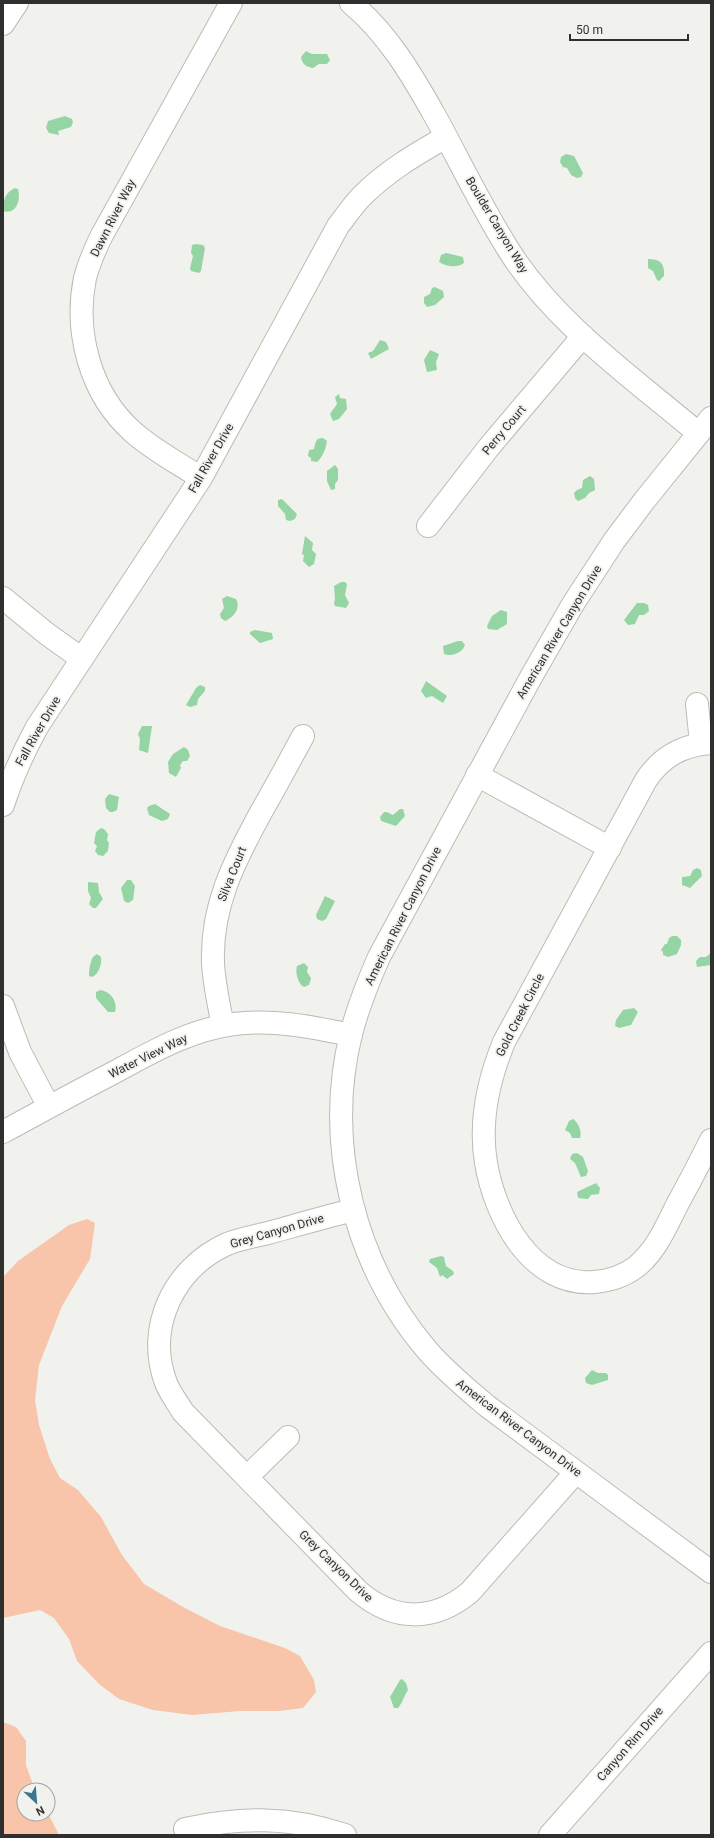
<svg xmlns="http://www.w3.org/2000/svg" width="714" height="1838" font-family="Roboto,sans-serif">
  <rect width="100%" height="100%" fill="#f1f1ed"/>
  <path fill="#f8c5aa" d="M87,1219L95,1223L90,1259L62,1306L39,1365L35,1400L39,1425L50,1459L60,1478L78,1490L101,1517L122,1555L144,1584L183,1607L220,1626L285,1648L300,1656L314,1680L316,1692L303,1708L279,1711H240L192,1715L153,1710L119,1699L99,1684L77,1661L69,1639L54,1618L40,1610L3,1618V1277L18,1261L69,1225Z
    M3,1722L16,1727L26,1741V1765L35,1790H24V1814L48,1813L59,1835H3Z"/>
  <path fill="#95d5a4" d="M306,51L312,54H327L330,60L327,64H319L313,68C306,67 302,64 301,57Z
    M65,116L72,119L73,122L71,127L58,131L59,135L49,133L46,128L48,121Z
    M566,154L574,156L583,173L581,177L577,178L571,175L567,168L563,167L560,162L561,157Z
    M15,188L18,189C21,199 17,215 3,211C3,201 5,192 15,188Z
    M196,244L203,245L205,248L201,271L199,273L191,271L190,268L193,256L191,253L192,245Z
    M446,253L463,257L464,263C457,268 447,267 439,262L441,255Z
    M648,259C660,259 665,263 664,276L659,281L657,280L653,271L648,268Z
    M435,287L443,291L444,297L435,305L427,307L424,303V297L430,294L432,288Z
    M380,340L386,342L389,349L371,359L368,353L373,351Z
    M430,350L439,354L436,362L437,370L427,372L424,360Z
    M339,394L340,398L346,399L347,409L339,419L333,421L330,414L337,404L335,397Z
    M323,438L327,441C326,448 323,457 317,462L311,461V458L308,456L309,450L314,449C316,442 315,438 323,438Z
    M335,465L338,469V480L335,484V489L331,490L327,481V471Z
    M590,476L594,479L595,490L589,493L585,498L578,501L575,498L574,493L577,490L582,488L583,480Z
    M282,499L297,514L295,519L290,521L286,520L285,514L278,506V500Z
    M305,536L313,543L312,550L316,554L314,564L309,567L303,561L304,555L302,554Z
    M341,582H345L347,584L345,595L349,603L346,608L335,606L334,604L335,598L334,586Z
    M227,596L236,599C241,608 234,617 225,621L221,618L220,614L224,608L222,599Z
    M637,603H644L648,605L649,611L644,615H639L635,624L628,625L624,620Z
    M501,610L507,612V624L497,630L488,629L487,626L492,616Z
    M255,630L272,633L273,639L260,643L250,634V632Z
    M458,641H462L465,645C462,653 452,657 444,654L443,646Z
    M426,681L447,696L443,703L432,696L426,698L421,691Z
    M200,685L205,687V691L198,699L197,705L190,707L186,705L196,688Z
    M142,726H152L148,753L139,750L140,739L138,734Z
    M184,747L188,750L190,756L187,761H183L180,765L181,768L176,777L169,773L168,762L173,754Z
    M109,794L119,797L117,810L113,812H110L106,808L105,799Z
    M155,804L170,814L168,819L162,821L149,815L147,808L149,806Z
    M400,809H403L405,816L396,826L381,821L380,817L384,812H387L393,815Z
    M101,828L104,829L108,834L107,840L109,843L108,851L103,856L98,855L95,851L97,846L94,843L96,832Z
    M697,868L701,870L702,876L690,888L682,885V877L690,876L693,870Z
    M127,880H131L135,886L133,900L128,903L124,901L121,888Z
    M88,882L98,883L99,892L103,899L96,908H93L89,904L91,898L88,891Z
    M325,896L335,901L326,919L322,921L317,919L316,915Z
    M672,936H677L681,940V945L677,954L668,957L663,955V952L661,950L665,944H667L669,938Z
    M711,953V965L697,967L696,961L700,957H706Z
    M97,954L101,957C102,964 99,974 92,977L89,976C89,970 90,962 93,957Z
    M304,963L308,967L307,972L311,978L309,985L304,987C298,984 295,972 297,966Z
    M101,990C111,992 118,1002 115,1012H108L96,998V992Z
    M634,1008L638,1012L631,1025L619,1028L615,1026L616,1020L623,1010Z
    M573,1119C579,1123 582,1132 580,1138H572L570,1133L565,1130L569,1121Z
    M577,1153L583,1157L588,1171L586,1176L581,1177L575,1163L570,1159L572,1154Z
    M596,1183L600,1188L599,1194L591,1195L588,1199L578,1198L577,1192Z
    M441,1256L444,1257L446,1266L453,1271L454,1274L447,1279L442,1275L440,1277L437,1268L429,1262L430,1259Z
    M592,1370L598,1373H606L608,1375V1380L592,1385L586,1383L585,1378Z
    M402,1679L406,1683L408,1690C404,1696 402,1704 398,1708H394L390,1697L400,1680Z"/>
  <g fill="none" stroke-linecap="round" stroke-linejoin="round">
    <defs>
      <path id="minor" d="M351,3C388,34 412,75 435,116C459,160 481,206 508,249C553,322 633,378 698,433
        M201,478C178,463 153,450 133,432C90,394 74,332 85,278C89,263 95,249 102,235L231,3
        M428,526L489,447L583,336
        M3,598L47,634L82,659
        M697,704L701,743
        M711,743C683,745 662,756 646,780L504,1042C488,1081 479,1121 486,1163C495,1216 531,1287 594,1282C608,1281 624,1276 636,1267C656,1251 666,1227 677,1205C689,1183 700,1162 711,1140
        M477,775L610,848
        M3,805C12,777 23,753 37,727L201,478L338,226C346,216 353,205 362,196C387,171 416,154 446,137
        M3,1006L20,1052L49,1107
        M223,1026C219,1005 214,984 213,963C211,906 234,862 260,814C275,788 289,762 303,736
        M3,1132C40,1112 76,1092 113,1073C152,1052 189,1030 234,1024C274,1019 312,1027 351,1035
        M353,1210C325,1217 297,1225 268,1233C255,1236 239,1239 227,1244C174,1268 145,1327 166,1383C170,1393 177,1402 183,1412L358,1591C394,1622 434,1622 470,1592L576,1472
        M247,1477L288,1437
        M188,1835L185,1829C241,1817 290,1816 345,1835
        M550,1835L711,1653"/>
      <path id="major" d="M3,24L17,3
        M711,418L644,501L614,541L573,604L531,677L379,957C368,982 358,1007 351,1034C324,1144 354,1264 427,1350C445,1371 466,1388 487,1406L711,1572"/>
    </defs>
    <use href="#minor" stroke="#bbbbb7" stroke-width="24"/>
    <use href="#major" stroke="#bbbbb7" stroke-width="24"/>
    <use href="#minor" stroke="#fff" stroke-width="22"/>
    <use href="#major" stroke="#fff" stroke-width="22"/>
  </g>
  <g text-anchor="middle" stroke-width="3.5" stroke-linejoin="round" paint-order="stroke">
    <g font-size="12" fill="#2f2f2d" stroke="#f1f1ed">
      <text transform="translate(113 218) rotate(-63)" y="4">Dawn River Way</text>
      <text transform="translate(497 225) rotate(59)" y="4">Boulder Canyon Way</text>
      <text transform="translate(504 430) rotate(-50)" y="4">Perry Court</text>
      <text transform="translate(211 458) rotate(-60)" y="4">Fall River Drive</text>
      <text transform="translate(559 632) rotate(-59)" y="4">American River Canyon Drive</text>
      <text transform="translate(38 731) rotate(-60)" y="4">Fall River Drive</text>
      <text transform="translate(232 874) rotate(-68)" y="4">Silva Court</text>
      <text transform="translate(403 916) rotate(-63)" y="4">American River Canyon Drive</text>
      <text transform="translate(520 1015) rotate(-63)" y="4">Gold Creek Circle</text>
      <text transform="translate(148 1056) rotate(-26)" y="4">Water View Way</text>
      <text transform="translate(277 1231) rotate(-16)" y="4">Grey Canyon Drive</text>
      <text transform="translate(519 1428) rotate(37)" y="4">American River Canyon Drive</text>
      <text transform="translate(336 1566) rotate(44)" y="4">Grey Canyon Drive</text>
      <text transform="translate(630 1744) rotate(-49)" y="4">Canyon Rim Drive</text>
    </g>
  </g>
  <rect width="714" height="1838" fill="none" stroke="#2f2f2d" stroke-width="8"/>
  <g transform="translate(36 1802) rotate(154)"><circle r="19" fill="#f1f1ed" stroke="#a3a3a0"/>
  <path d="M0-3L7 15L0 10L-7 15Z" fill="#3b758e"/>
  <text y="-6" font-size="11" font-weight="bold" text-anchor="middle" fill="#2f2f2d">N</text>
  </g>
  <path d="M570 34v6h118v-6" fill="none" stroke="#2f2f2d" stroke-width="2"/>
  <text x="576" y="34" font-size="12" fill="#2f2f2d" stroke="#f1f1ed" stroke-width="3" paint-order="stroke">50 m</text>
</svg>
